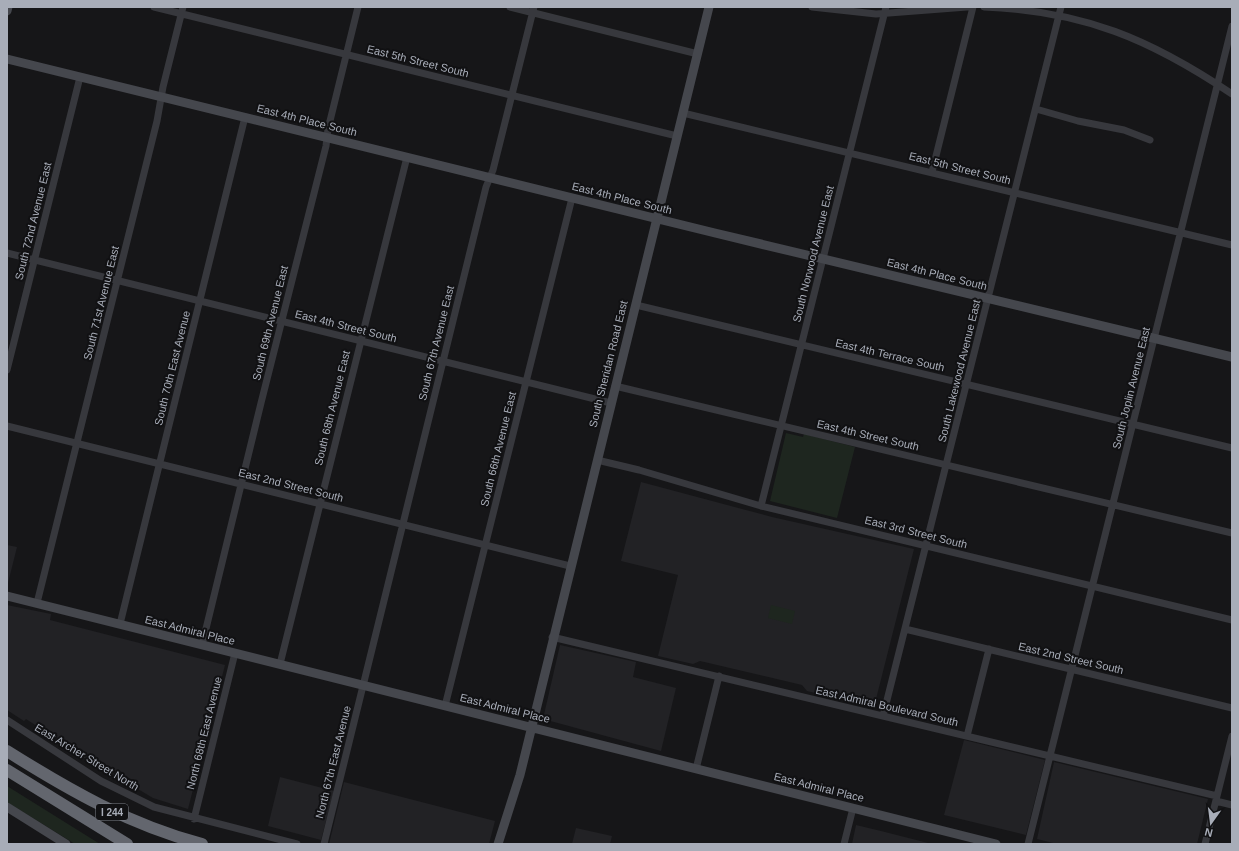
<svg xmlns="http://www.w3.org/2000/svg" width="1239" height="851" font-family="Helvetica,sans-serif">
  <rect width="100%" height="100%" fill="#161618"/>
  <path fill="#222225" d="M641,482L772,517L914,549L874,707L807,691L802,685L700,661L693,664L658,656L678,575L621,561Z
    M7,545L17,547L8,583H7Z
    M7,605L51,614L50,620L225,665L188,809L153,798L133,786L76,753L48,733L29,721L26,719L24,721L7,710Z
    M560,645L636,662L633,677L676,688L661,751L543,719Z
    M964,740L1045,760L1026,835L944,815Z
    M1054,762L1208,799L1197,844H1057L1037,839Z
    M280,777L334,791L321,840L268,826Z
    M344,782L495,821L489,844H329Z
    M856,825L881,831L932,844H852Z
    M576,828L612,836L610,844H572Z"/>
  <path fill="#1e261f" d="M786,433L803,437L804,434L855,447L837,518L770,501Z
    M771,605L795,611L792,624L768,618Z
    M7,786L100,844H75L7,802Z"/>
  <g fill="none" stroke-linecap="round" stroke-linejoin="round">
    <path stroke="#37383d" stroke-width="7" d="M154,7L677,136
      M510,7L698,54
      M812,7L876,14L967,7
      M984,7C1084,11 1150,39 1232,94
      M1036,109L1078,121L1124,130L1150,140
      M683,113L1232,245
      M932,172L973,7
      M7,253L611,403
      M636,305L1232,448
      M7,370L80,77
      M615,386L1232,533
      M7,426L570,566
      M597,460L639,470L761,506L1232,620
      M761,506L886,7
      M37,603L157,121L163,87L183,7
      M120,624L245,117
      M905,629L1232,708
      M552,637L1217,796
      M202,645L261,403L326,146L328,129L358,7
      M280,664L407,157
      M445,706L572,198
      M883,716L1061,7
      M7,720L101,781L154,807L297,844
      M967,736L989,649
      M696,769L719,676
      M1216,801L1232,805
      M194,819L235,653
      M324,844L486,187L493,170L534,7
      M844,844L853,808
      M1028,844L1232,26
      M1205,844L1232,736"/>
    <path stroke="#45474d" stroke-width="9" d="M7,11L8,7
      M7,59L715,233L1232,357
      M7,596L996,844
      M7,807L66,844
      M498,844L520,775L709,7"/>
    <path stroke="#63666e" stroke-width="12" d="M7,751C69,790 130,825 202,844
      M7,770L127,844"/>
  </g>
  <g text-anchor="middle" stroke-width="4" stroke-linejoin="round" paint-order="stroke">
    <rect fill="#111113" stroke="#7b7e86" stroke-width="1" x="96" y="804" width="32" height="16" rx="3"/>
    <g font-size="10" font-weight="bold" fill="#a8adb8">
      <text x="112" y="816">I 244</text>
    </g>
    <g font-size="11" fill="#a8adb8" stroke="#111113">
      <text transform="translate(418 61) rotate(14)" y="4">East 5th Street South</text>
      <text transform="translate(307 120) rotate(14)" y="4">East 4th Place South</text>
      <text transform="translate(960 168) rotate(14)" y="4">East 5th Street South</text>
      <text transform="translate(622 198) rotate(14)" y="4">East 4th Place South</text>
      <text transform="translate(33 221) rotate(-76)" y="4">South 72nd Avenue East</text>
      <text transform="translate(813 254) rotate(-76)" y="4">South Norwood Avenue East</text>
      <text transform="translate(937 274) rotate(14)" y="4">East 4th Place South</text>
      <text transform="translate(101 303) rotate(-76)" y="4">South 71st Avenue East</text>
      <text transform="translate(270 323) rotate(-76)" y="4">South 69th Avenue East</text>
      <text transform="translate(346 326) rotate(14)" y="4">East 4th Street South</text>
      <text transform="translate(436 343) rotate(-76)" y="4">South 67th Avenue East</text>
      <text transform="translate(890 355) rotate(13)" y="4">East 4th Terrace South</text>
      <text transform="translate(608 364) rotate(-76)" y="4">South Sheridan Road East</text>
      <text transform="translate(172 368) rotate(-76)" y="4">South 70th East Avenue</text>
      <text transform="translate(959 371) rotate(-76)" y="4">South Lakewood Avenue East</text>
      <text transform="translate(1131 388) rotate(-76)" y="4">South Joplin Avenue East</text>
      <text transform="translate(332 408) rotate(-76)" y="4">South 68th Avenue East</text>
      <text transform="translate(868 435) rotate(13)" y="4">East 4th Street South</text>
      <text transform="translate(498 449) rotate(-76)" y="4">South 66th Avenue East</text>
      <text transform="translate(291 485) rotate(14)" y="4">East 2nd Street South</text>
      <text transform="translate(916 532) rotate(14)" y="4">East 3rd Street South</text>
      <text transform="translate(190 630) rotate(14)" y="4">East Admiral Place</text>
      <text transform="translate(1071 658) rotate(13)" y="4">East 2nd Street South</text>
      <text transform="translate(887 706) rotate(13)" y="4">East Admiral Boulevard South</text>
      <text transform="translate(505 708) rotate(14)" y="4">East Admiral Place</text>
      <text transform="translate(204 733) rotate(-76)" y="4">North 68th East Avenue</text>
      <text transform="translate(87 757) rotate(31)" y="4">East Archer Street North</text>
      <text transform="translate(333 762) rotate(-76)" y="4">North 67th East Avenue</text>
      <text transform="translate(819 787) rotate(14)" y="4">East Admiral Place</text>
    </g>
  </g>
  <rect width="1239" height="851" fill="none" stroke="#a8adb8" stroke-width="16"/>
  <g transform="translate(1211 823) rotate(194)" stroke="#111113" stroke-width="3" paint-order="stroke">
  <path d="M0-3L7 15L0 10L-7 15Z" fill="#a8adb8"/>
  <text y="-6" font-size="11" font-weight="bold" text-anchor="middle" fill="#a8adb8">N</text>
  </g>
</svg>
